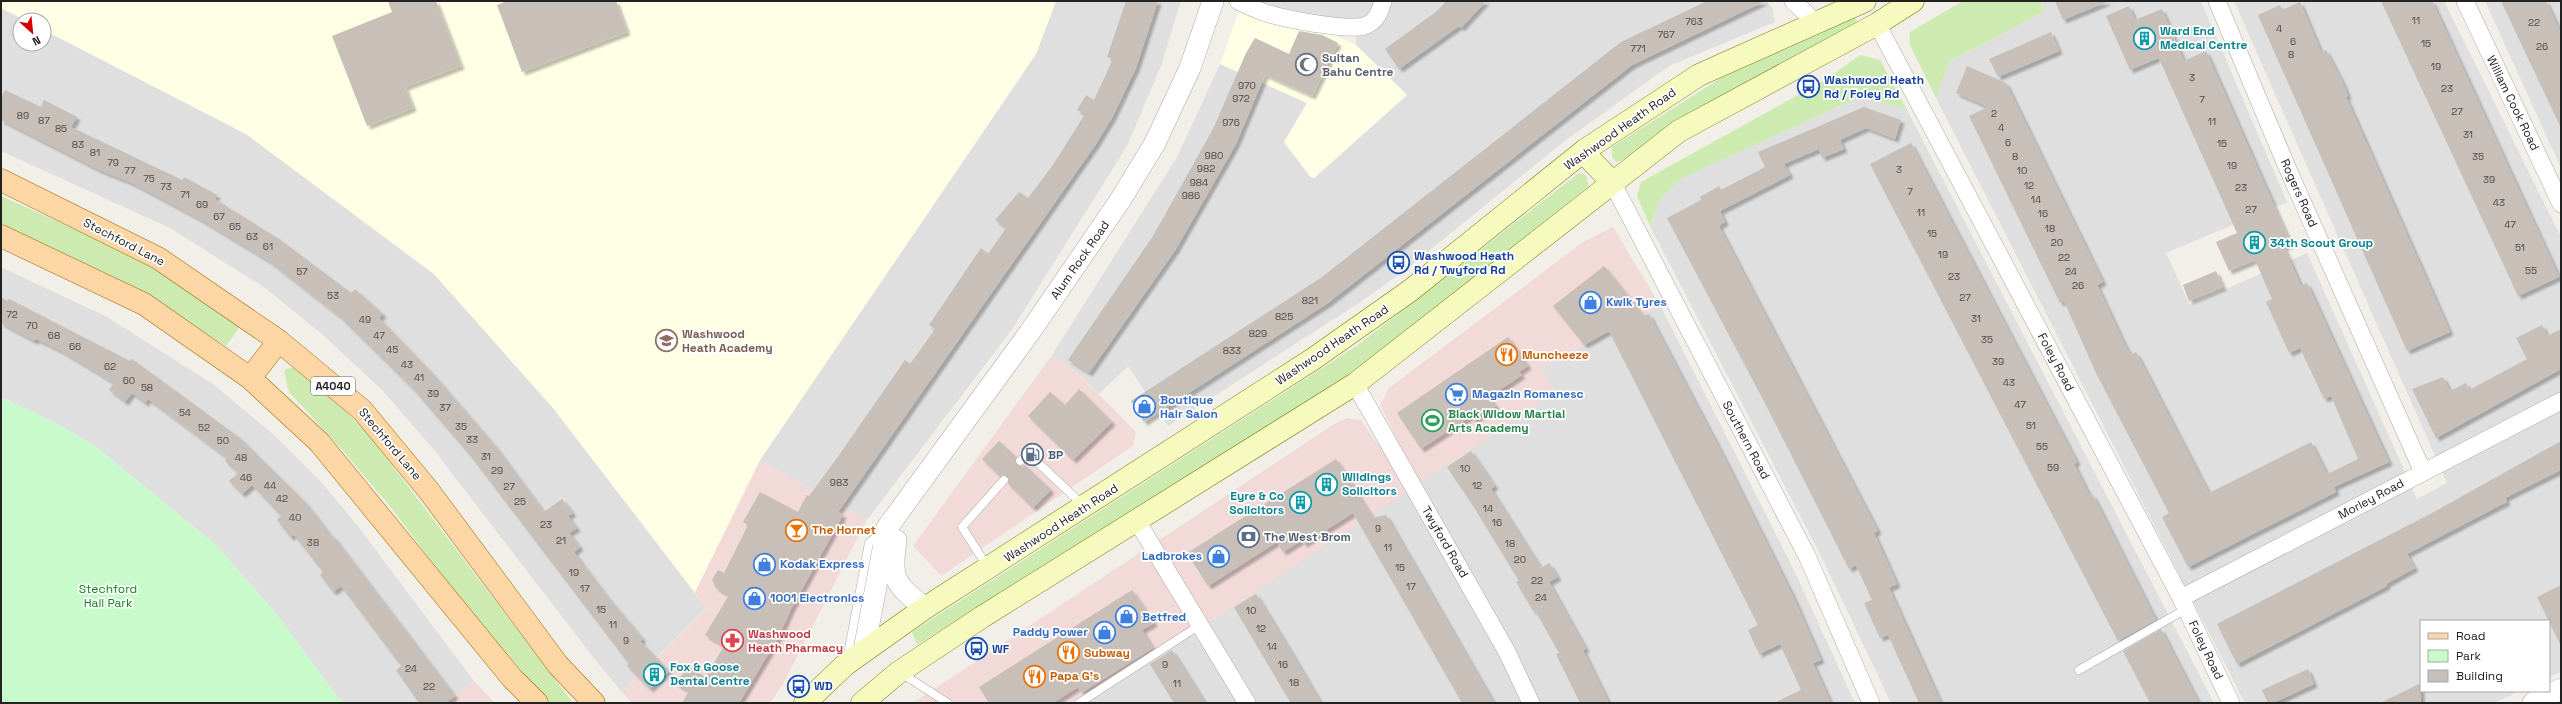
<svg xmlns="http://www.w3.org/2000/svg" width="2562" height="704" font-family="'Space Grotesk',sans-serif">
  <defs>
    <filter id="shadow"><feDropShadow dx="3.5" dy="3.5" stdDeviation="1" flood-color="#0004"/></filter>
  </defs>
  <rect width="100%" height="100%" fill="#f2efe9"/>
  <path fill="#e0dfdf" d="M1056,1H1181L1161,66L1127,146L1013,328L867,520L760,460L1036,54Z
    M1260,1H1766L1772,7L1775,22L1669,66L1566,140L1409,267L1362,301L1168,426L1128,366L1099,394L1081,376L1052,355L1177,157L1220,64L1307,103L1284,142L1310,177L1314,178L1407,95L1356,45L1357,24L1280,9Z
    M2041,1H2201L2287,202L2166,253L2190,305L2307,253L2417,499L2447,483L2234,1H2444L2561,237V672L2549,677V621H2421V691H2520L2494,703H2245L1936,98L1950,61L2044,12Z
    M2485,1H2561V168Z
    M1,8L25,20H20V44H44V30L246,134L434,274L553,408L706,608L622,692L596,661L431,446L382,390L323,335L265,288L170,228L1,151Z
    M1859,97L1906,108L2214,703H1891L1821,556L1650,226L1659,202L1677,180Z
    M1,267L107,317L213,384L274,435L321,482L358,526L474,681L445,703H342L275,612L216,545L94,445L59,425L1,397Z
    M1660,305L1792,566L1855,703H1087L1555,392L1541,368Z"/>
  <path fill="#f2dad9" d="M1613,227L1660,305L1541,368L1555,392L1530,410L1087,703H913L1331,426L1347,418L1361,420L1378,445L1395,435L1380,405L1389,388L1583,242Z
    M1052,355L1081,376L1136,432L1133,446L941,576L913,546Z
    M760,460L867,520L783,684L770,703H632L622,692L706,609L695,592Z
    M474,681L495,703H445L455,696Z"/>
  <path fill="#ffffe5" d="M1,1H1056L1036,54L760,460L695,592L553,408L434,274L246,134L44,30V20H25L1,8Z
    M1241,5L1337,33L1338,37L1356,45L1407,95L1314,178L1311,177L1284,142L1307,103L1220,64Z"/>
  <path fill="#cdebb0" d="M1963,1H2041L2044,12L1950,61L1936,98L1909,43L1910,32Z
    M1852,12L1857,22L1689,114L1624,159L1616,162L1612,157V147L1740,66Z
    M1860,55L1880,60L1906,108L1859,97L1678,180L1659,202L1650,226L1637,196L1641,182L1825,80Z
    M1579,173L1586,175L1589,186L1353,375L917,645L912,632L1358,345Z
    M1,196L152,264L242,324L226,346L144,297L1,228Z
    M294,367L325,390L369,435L573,703H550L467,608L389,505L344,452L289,392L284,372L286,369Z"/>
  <path fill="#c8facc" d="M1,397L59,425L94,445L216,545L275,612L342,703H1Z"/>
  <path fill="#c7bfb8" filter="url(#shadow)" d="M388,1H436L461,66L405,87L413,108L367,126L332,36L392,12Z
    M507,1H616L627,32L522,72L497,5Z
    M1126,1H1158L1136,68L1112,118L1096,144L838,512L843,515L791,609L779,636L739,703H682L689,691L676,684L687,666L706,677L724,646L705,635L729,595L716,588L712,580L718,570L724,573L748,525L743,522L760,492L798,512L807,495L809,496L837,458L905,360L910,364L935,329L929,325L981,248L988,254L1006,228L995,220L1019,192L1028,198L1053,165L1085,114L1077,110L1086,95L1094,100L1113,59L1107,57Z
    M1446,1H1486L1461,28L1459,26L1399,69L1385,49L1437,11Z
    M1707,1H1765L1632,65L1328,303L1144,422L1131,401L1322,277L1621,42Z
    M2055,1H2109L2063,20Z
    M2381,1H2432L2559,277L2518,296Z
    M2501,1H2546L2561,33V128Z
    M2300,2L2321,52L2326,50L2342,81L2348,96L2346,97L2450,332L2407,351L2258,15L2280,5L2282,10Z
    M2129,6L2135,20L2162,9L2184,61L2206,51L2291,244L2284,247L2301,286L2307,283L2389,462L2334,487L2336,492L2188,567L2162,517L2169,513L2096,373L2064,301L2060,303L1969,116L1988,107L1956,93L1967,66L2006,83L2103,282L2097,285L2124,343L2131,355L2136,352L2209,493L2311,442L2327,474L2358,459L2331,396L2324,399L2300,348L2289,353L2266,302L2272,299L2255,260L2229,271L2216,242L2237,233L2161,63L2158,58L2130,70L2106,16Z
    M1299,31L1322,35L1338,43L1312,96L1265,75L1236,144L1176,249L1089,373L1068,360L1153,236L1214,127L1246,53L1255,38L1289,54Z
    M2051,32L2059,51L1998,77L1989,59Z
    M5,90L41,107L44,100L77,117L71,127L182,180L184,177L217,195L215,199L279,239L351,293L355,289L383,314L379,318L433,374L496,447L544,512L562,499L573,513L568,516L577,528L569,533L580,547L574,552L606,595L643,639L640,641L669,671L650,689L627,666L629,664L469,454L413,389L339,316L270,262L203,221L134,184L99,170L1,120V98Z
    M1864,107L1901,120L1895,139L1866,128L1840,140L1844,149L1822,158L1819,149L1784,164L1790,175L1720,211L1725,222L1719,226L1878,531L1874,533L1897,584L1889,588L1941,703H1919L1888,635L1880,638L1864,603L1872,600L1856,565L1849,569L1767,407L1667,218L1701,200L1700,197L1719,186L1721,190L1765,167L1758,152Z
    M1911,143L2077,462L2074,464L2090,496L2093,495L2156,620L2118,641L1870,164Z
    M1604,266L1644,316L1649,314L1725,459L1793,596L1821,660L1813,663L1831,703H1774L1801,690L1780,644L1759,654L1748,630L1758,625L1609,331L1584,345L1553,306Z
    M2216,271L2223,287L2189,301L2183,285Z
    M1,297L7,301L9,299L130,361L132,359L240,438L306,503L332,537L333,536L455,696L445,703H419L396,670L401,666L341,586L333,592L320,575L323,572L294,535L290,537L277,520L281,516L252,485L242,494L229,481L238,473L225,461L227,458L148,399L145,403L132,393L125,402L109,390L114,383L61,351L36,339L34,341L1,323Z
    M2542,325L2547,336L2561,329V369L2436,438L2412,389L2443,377L2450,391L2466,383L2469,390L2527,359L2516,338Z
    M1508,337L1528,366L1519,372L1522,375L1489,397L1496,406L1474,420L1471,416L1421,449L1397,413Z
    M1079,389L1112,422L1073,460L1028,416L1050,392L1065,405Z
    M999,441L1016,457V464L1020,466L1025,465L1051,490L1033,508L1008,484V476H1000L982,459Z
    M2561,441V470L2505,498L2507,502L2493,509L2407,554L2415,568L2386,584L2387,586L2237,664L2217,624L2432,513Z
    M1471,451L1495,486L1491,489L1541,568L1549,563L1558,577L1549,582L1586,649L1583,650L1609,703H1580L1556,654L1559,653L1535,610L1533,611L1516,582L1519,581L1474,507L1447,467Z
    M1336,459L1373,518L1386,515L1494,703H1462L1353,513L1304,544L1302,540L1283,552L1277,542L1208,586L1187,553Z
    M2561,585V646L2537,597Z
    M1132,590L1154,623L1142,630L1153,648L1081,693L1078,687L1053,703H989L979,687Z
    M1256,594L1289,648L1321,703H1291L1277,680L1234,607Z
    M2161,629L2199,703H2150L2123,651Z
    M1172,650L1193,683L1205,703H1174L1150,664Z
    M2308,669L2314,684L2273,703H2268L2262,690Z
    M2421,683V703H2380Z"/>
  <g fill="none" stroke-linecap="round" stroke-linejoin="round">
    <defs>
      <path id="service" d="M1020,461L1028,456L1033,458L1083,505
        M987,566L962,527L1004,480
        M847,659L869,543L883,531
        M2079,670L2186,609
        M901,673L948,703
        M1079,703L1200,625"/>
      <path id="minor" d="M1238,1C1247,5 1256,10 1266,13C1284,19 1347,31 1364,26C1376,22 1380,12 1383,1
        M1793,1L1815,22
        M2217,1L2290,174L2423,472
        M2465,1L2561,204
        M1877,24L2181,598L2231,703
        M1612,182L1807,556L1871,703
        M1355,384L1507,652L1531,703
        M1137,521L1247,703
        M2181,598L2561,401"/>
      <path id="tertiary" d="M896,540C890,580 895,584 925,608
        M864,650L887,528L1032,329L1121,199L1155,143L1190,68L1213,1
        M2533,703L2561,689"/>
      <path id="secondary" d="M1583,152L1612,182
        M805,703L846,664L925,608L1313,359L1411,290L1585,150L1699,75L1865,1
        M862,703L899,672L982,617L1355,384L1679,131L1877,24L1913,1"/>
      <path id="primary" d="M1,180L158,258L279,341L362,410L429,491L558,665L594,703
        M1,236L144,304L250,378L319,442L512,678L537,703
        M250,378L279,341"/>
    </defs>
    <use href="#service" stroke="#a9a9a9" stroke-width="9"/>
    <use href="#minor" stroke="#a9a9a9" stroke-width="18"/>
    <use href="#tertiary" stroke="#a9a9a9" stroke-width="22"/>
    <use href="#secondary" stroke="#707d05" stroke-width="23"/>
    <use href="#primary" stroke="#a06b00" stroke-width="23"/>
    <use href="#service" stroke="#fff" stroke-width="8"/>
    <use href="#minor" stroke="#fff" stroke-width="17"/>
    <use href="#tertiary" stroke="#fff" stroke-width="21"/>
    <use href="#secondary" stroke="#f7fabf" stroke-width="22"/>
    <use href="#primary" stroke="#fcd6a4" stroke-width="22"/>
  </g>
  <defs>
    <symbol id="building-ring" viewBox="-11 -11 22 22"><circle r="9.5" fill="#fff" stroke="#0f9aa8" stroke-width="1.5"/><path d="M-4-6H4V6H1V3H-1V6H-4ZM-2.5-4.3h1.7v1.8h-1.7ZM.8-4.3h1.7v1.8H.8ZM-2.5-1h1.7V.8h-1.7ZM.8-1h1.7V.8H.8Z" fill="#0f9aa8"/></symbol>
    <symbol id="mosque-ring" viewBox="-11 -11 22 22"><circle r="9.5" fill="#fff" stroke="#6b7280" stroke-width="1.5"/><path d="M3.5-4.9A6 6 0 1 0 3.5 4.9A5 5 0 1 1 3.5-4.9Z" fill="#6b7280"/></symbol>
    <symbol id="bus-ring" viewBox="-11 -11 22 22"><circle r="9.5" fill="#fff" stroke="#1a4fb4" stroke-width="1.5"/><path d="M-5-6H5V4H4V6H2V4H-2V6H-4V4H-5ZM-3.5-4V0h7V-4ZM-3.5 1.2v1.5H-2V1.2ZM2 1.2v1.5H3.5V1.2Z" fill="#1a4fb4"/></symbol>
    <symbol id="shop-ring" viewBox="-11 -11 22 22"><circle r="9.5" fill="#fff" stroke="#3f7fe0" stroke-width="1.5"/><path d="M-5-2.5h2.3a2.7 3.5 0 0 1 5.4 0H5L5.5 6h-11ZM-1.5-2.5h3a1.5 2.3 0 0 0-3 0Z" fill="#3f7fe0"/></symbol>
    <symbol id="school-ring" viewBox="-11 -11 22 22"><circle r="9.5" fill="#fff" stroke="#8d6e63" stroke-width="1.5"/><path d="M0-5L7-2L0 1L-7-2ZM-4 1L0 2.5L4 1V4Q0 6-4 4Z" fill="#8d6e63"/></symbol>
    <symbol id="restaurant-ring" viewBox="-11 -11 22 22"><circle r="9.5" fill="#fff" stroke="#e8710a" stroke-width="1.5"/><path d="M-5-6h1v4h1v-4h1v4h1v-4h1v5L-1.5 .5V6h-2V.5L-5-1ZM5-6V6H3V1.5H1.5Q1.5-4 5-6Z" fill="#e8710a"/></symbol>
    <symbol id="supermarket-ring" viewBox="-11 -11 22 22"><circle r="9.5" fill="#fff" stroke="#3f7fe0" stroke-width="1.5"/><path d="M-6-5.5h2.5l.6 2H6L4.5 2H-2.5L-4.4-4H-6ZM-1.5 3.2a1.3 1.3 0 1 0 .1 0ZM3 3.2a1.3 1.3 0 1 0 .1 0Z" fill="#3f7fe0"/></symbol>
    <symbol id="stadium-ring" viewBox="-11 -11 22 22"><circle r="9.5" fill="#fff" stroke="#2e9e5b" stroke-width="1.5"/><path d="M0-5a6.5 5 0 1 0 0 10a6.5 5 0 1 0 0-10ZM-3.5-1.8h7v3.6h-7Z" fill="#2e9e5b"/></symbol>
    <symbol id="fuel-ring" viewBox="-11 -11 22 22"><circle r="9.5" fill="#fff" stroke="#5c6f8a" stroke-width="1.5"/><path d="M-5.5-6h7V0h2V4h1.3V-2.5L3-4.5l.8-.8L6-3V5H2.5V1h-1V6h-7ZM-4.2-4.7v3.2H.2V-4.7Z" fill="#5c6f8a"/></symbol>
    <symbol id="bar-ring" viewBox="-11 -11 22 22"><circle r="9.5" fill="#fff" stroke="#e8710a" stroke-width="1.5"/><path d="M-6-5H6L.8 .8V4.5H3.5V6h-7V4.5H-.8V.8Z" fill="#e8710a"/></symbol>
    <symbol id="bank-ring" viewBox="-11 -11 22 22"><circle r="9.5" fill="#fff" stroke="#5c6f8a" stroke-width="1.5"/><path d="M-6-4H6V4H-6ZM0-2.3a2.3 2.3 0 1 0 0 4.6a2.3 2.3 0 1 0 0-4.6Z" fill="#5c6f8a"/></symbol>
    <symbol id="pharmacy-ring" viewBox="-11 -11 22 22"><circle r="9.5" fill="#fff" stroke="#e0444e" stroke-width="1.5"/><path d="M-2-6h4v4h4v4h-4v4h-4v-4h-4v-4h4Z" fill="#e0444e"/></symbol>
  </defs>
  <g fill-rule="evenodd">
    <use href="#building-ring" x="2132" y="26" width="25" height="25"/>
    <use href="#mosque-ring" x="1294" y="52" width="25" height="25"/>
    <use href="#bus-ring" x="1796" y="74" width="25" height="25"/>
    <use href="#building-ring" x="2242" y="230" width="25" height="25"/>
    <use href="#bus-ring" x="1386" y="250" width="25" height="25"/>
    <use href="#shop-ring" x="1578" y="290" width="25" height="25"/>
    <use href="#school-ring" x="654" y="328" width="25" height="25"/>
    <use href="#restaurant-ring" x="1494" y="342" width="25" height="25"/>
    <use href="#supermarket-ring" x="1444" y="382" width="25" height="25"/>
    <use href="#shop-ring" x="1132" y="394" width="25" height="25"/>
    <use href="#stadium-ring" x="1420" y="408" width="25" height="25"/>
    <use href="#fuel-ring" x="1020" y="442" width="25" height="25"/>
    <use href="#building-ring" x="1314" y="472" width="25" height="25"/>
    <use href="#building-ring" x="1288" y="490" width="25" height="25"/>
    <use href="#bar-ring" x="784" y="518" width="25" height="25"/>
    <use href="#bank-ring" x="1236" y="524" width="25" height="25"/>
    <use href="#shop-ring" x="1206" y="544" width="25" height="25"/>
    <use href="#shop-ring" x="752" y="552" width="25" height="25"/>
    <use href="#shop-ring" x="742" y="586" width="25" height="25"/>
    <use href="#shop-ring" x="1114" y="604" width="25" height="25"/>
    <use href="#shop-ring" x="1092" y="620" width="25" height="25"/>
    <use href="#pharmacy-ring" x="720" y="628" width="25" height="25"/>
    <use href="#bus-ring" x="964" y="636" width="25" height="25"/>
    <use href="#restaurant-ring" x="1056" y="640" width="25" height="25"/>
    <use href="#building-ring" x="642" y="662" width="25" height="25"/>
    <use href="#restaurant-ring" x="1022" y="664" width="25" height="25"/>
    <use href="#bus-ring" x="786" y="674" width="25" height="25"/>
  </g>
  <g text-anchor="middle" stroke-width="3.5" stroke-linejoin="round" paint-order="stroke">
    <g font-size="10" fill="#4b4948">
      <text x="2416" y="24">11</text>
      <text x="1694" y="25">763</text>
      <text x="2534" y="26">22</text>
      <text x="2279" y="32">4</text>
      <text x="1666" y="38">767</text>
      <text x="2293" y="45">6</text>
      <text x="2426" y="47">15</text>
      <text x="2542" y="50">26</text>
      <text x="1638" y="52">771</text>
      <text x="2291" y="58">8</text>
      <text x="2436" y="70">19</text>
      <text x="2192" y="81">3</text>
      <text x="1247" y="89">970</text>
      <text x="2447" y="92">23</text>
      <text x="1241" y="102">972</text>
      <text x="2202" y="103">7</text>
      <text x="2457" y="115">27</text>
      <text x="1994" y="117">2</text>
      <text x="23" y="119">89</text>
      <text x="44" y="124">87</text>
      <text x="2212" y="125">11</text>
      <text x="1231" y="126">976</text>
      <text x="2001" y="131">4</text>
      <text x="61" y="132">85</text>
      <text x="2468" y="138">31</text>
      <text x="2008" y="146">6</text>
      <text x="2222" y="147">15</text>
      <text x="78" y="148">83</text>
      <text x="95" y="156">81</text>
      <text x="1214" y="159">980</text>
      <text x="2015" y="160">8</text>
      <text x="2478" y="160">35</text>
      <text x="113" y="166">79</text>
      <text x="2232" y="169">19</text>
      <text x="1206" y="172">982</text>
      <text x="1899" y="173">3</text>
      <text x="130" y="174">77</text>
      <text x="2022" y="174">10</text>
      <text x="149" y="182">75</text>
      <text x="2489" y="183">39</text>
      <text x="1199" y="186">984</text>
      <text x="2029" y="189">12</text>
      <text x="166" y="190">73</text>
      <text x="2241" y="191">23</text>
      <text x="1910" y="195">7</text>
      <text x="185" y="198">71</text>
      <text x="1191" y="199">986</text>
      <text x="2036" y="203">14</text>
      <text x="2499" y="206">43</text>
      <text x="202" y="208">69</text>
      <text x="2251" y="213">27</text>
      <text x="1921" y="216">11</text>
      <text x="2043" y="217">16</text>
      <text x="219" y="220">67</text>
      <text x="2510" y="228">47</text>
      <text x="235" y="230">65</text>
      <text x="2050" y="232">18</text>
      <text x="1932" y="237">15</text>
      <text x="252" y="240">63</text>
      <text x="2057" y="246">20</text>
      <text x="268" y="250">61</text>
      <text x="2520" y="251">51</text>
      <text x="1943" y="258">19</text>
      <text x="2064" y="261">22</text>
      <text x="2531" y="274">55</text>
      <text x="302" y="275">57</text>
      <text x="2071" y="275">24</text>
      <text x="1954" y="280">23</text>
      <text x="2078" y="289">26</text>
      <text x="333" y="299">53</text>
      <text x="1965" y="301">27</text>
      <text x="1310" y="304">821</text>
      <text x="12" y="318">72</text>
      <text x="1284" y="320">825</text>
      <text x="1976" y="322">31</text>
      <text x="365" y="323">49</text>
      <text x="32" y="329">70</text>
      <text x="1258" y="337">829</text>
      <text x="54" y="339">68</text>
      <text x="379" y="339">47</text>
      <text x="1987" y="343">35</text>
      <text x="75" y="350">66</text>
      <text x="392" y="353">45</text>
      <text x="1232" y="354">833</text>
      <text x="1998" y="365">39</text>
      <text x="407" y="368">43</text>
      <text x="110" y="370">62</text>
      <text x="419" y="381">41</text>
      <text x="129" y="384">60</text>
      <text x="2009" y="386">43</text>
      <text x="147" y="391">58</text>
      <text x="433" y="397">39</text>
      <text x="2020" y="408">47</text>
      <text x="445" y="411">37</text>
      <text x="185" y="416">54</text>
      <text x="2031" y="429">51</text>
      <text x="461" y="430">35</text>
      <text x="204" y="431">52</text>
      <text x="472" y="443">33</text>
      <text x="223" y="444">50</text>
      <text x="2042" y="450">55</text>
      <text x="486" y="460">31</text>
      <text x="241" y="461">48</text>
      <text x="2053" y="471">59</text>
      <text x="1465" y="472">10</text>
      <text x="497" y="474">29</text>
      <text x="246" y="481">46</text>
      <text x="839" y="486">983</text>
      <text x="270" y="489">44</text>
      <text x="1477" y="489">12</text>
      <text x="509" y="490">27</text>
      <text x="282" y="502">42</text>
      <text x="520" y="505">25</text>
      <text x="1488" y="512">14</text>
      <text x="295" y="521">40</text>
      <text x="1497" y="526">16</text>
      <text x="546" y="528">23</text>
      <text x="1378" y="532">9</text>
      <text x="561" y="544">21</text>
      <text x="313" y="546">38</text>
      <text x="1510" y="547">18</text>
      <text x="1388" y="551">11</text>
      <text x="1520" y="563">20</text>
      <text x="1400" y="571">15</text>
      <text x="574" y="576">19</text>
      <text x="1537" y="584">22</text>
      <text x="1411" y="590">17</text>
      <text x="585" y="592">17</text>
      <text x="1541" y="601">24</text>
      <text x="601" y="613">15</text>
      <text x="1251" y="614">10</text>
      <text x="613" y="628">11</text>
      <text x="1261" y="632">12</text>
      <text x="626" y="644">9</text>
      <text x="1272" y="650">14</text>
      <text x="1165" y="668">9</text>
      <text x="1283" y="668">16</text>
      <text x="411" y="672">24</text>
      <text x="1294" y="686">18</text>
      <text x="1177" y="687">11</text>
      <text x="429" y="690">22</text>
    </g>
    <rect fill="#fff" stroke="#646464" stroke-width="1" x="311" y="377" width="44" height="18" rx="3"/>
    <g font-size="11" font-weight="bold" fill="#222">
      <text x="333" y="390">A4040</text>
    </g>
    <g font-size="12" font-weight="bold" fill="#0d838f" stroke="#fff" text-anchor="start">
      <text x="2160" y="35">Ward End<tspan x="2160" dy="14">Medical Centre</tspan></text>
      <text x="2270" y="247">34th Scout Group</text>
      <text x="1342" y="481">Wildings<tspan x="1342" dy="14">Solicitors</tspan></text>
      <text x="1284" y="500" text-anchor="end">Eyre &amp; Co<tspan x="1284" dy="14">Solicitors</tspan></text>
      <text x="670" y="671">Fox &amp; Goose<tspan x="670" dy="14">Dental Centre</tspan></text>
    </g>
    <g font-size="12" font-weight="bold" fill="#5b616d" stroke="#fff" text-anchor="start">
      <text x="1322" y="62">Sultan<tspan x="1322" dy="14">Bahu Centre</tspan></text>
    </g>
    <g font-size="12" font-weight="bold" fill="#164399" stroke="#fff" text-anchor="start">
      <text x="1824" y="84">Washwood Heath<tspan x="1824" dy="14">Rd / Foley Rd</tspan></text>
      <text x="1414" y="260">Washwood Heath<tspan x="1414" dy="14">Rd / Twyford Rd</tspan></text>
      <text x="992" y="653">WF</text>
      <text x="814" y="690">WD</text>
    </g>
    <g font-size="12" fill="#222" stroke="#fff">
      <text transform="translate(2513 103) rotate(64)" y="4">William Cook Road</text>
      <text transform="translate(1620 129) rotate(-35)" y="4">Washwood Heath Road</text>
      <text transform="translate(2299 193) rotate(66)" y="4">Rogers Road</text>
      <text transform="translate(124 242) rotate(27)" y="4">Stechford Lane</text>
      <text transform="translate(1080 260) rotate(-55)" y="4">Alum Rock Road</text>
      <text transform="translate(1332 345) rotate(-34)" y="4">Washwood Heath Road</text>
      <text transform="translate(2056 362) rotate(62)" y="4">Foley Road</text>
      <text transform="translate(1746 440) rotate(62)" y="4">Southern Road</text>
      <text transform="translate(390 444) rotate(50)" y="4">Stechford Lane</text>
      <text transform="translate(2371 499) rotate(-28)" y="4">Morley Road</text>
      <text transform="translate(1061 523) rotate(-33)" y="4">Washwood Heath Road</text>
      <text transform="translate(1445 542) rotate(60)" y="4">Twyford Road</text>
      <text transform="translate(2206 650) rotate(64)" y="4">Foley Road</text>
    </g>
    <g font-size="12" font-weight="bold" fill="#366cbe" stroke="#fff" text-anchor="start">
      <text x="1606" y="306">Kwik Tyres</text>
      <text x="1472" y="398">Magazin Romanesc</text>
      <text x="1160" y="404">Boutique<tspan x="1160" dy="14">Hair Salon</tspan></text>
      <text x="1202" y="560" text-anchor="end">Ladbrokes</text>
      <text x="780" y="568">Kodak Express</text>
      <text x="770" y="602">1001 Electronics</text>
      <text x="1142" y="621">Betfred</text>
      <text x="1088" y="636" text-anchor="end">Paddy Power</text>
    </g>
    <g font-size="12" font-weight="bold" fill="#785e54" stroke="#fff" text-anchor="start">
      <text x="682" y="338">Washwood<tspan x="682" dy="14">Heath Academy</tspan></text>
    </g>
    <g font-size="12" font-weight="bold" fill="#c56008" stroke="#fff" text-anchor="start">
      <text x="1522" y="359">Muncheeze</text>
      <text x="812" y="534">The Hornet</text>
      <text x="1084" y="657">Subway</text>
      <text x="1050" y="680">Papa G's</text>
    </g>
    <g font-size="12" font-weight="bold" fill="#27864d" stroke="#fff" text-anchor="start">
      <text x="1448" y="418">Black Widow Martial<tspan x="1448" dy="14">Arts Academy</tspan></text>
    </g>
    <g font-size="12" font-weight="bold" fill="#4e5e75" stroke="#fff" text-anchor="start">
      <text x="1048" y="459">BP</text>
      <text x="1264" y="541">The West Brom</text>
    </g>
    <g font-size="12" fill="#0c8416" stroke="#fff">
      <text x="108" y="593">Stechford<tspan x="108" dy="14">Hall Park</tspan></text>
    </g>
    <g font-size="12" font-weight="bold" fill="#be3a42" stroke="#fff" text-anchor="start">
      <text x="748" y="638">Washwood<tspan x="748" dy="14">Heath Pharmacy</tspan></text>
    </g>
  </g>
  <rect width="2562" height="704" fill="none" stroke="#222222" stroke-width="4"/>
  <rect x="2420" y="620" width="130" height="72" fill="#ffffff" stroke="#a7a7a7"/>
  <rect x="2428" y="633" width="20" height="6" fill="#fcd6a4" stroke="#a7a7a7"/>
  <text x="2456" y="640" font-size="12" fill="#222222">Road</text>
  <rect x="2428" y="650" width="20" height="12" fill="#c8facc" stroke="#a7a7a7"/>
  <text x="2456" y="660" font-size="12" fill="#222222">Park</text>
  <rect x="2428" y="670" width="20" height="12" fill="#c7bfb8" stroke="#a7a7a7"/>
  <text x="2456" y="680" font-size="12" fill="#222222">Building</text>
  <g transform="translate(32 32) rotate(153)"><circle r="19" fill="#ffffff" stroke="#a7a7a7"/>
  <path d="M0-3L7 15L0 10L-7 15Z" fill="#d40000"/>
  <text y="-6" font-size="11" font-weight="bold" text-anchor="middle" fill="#222222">N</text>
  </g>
</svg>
